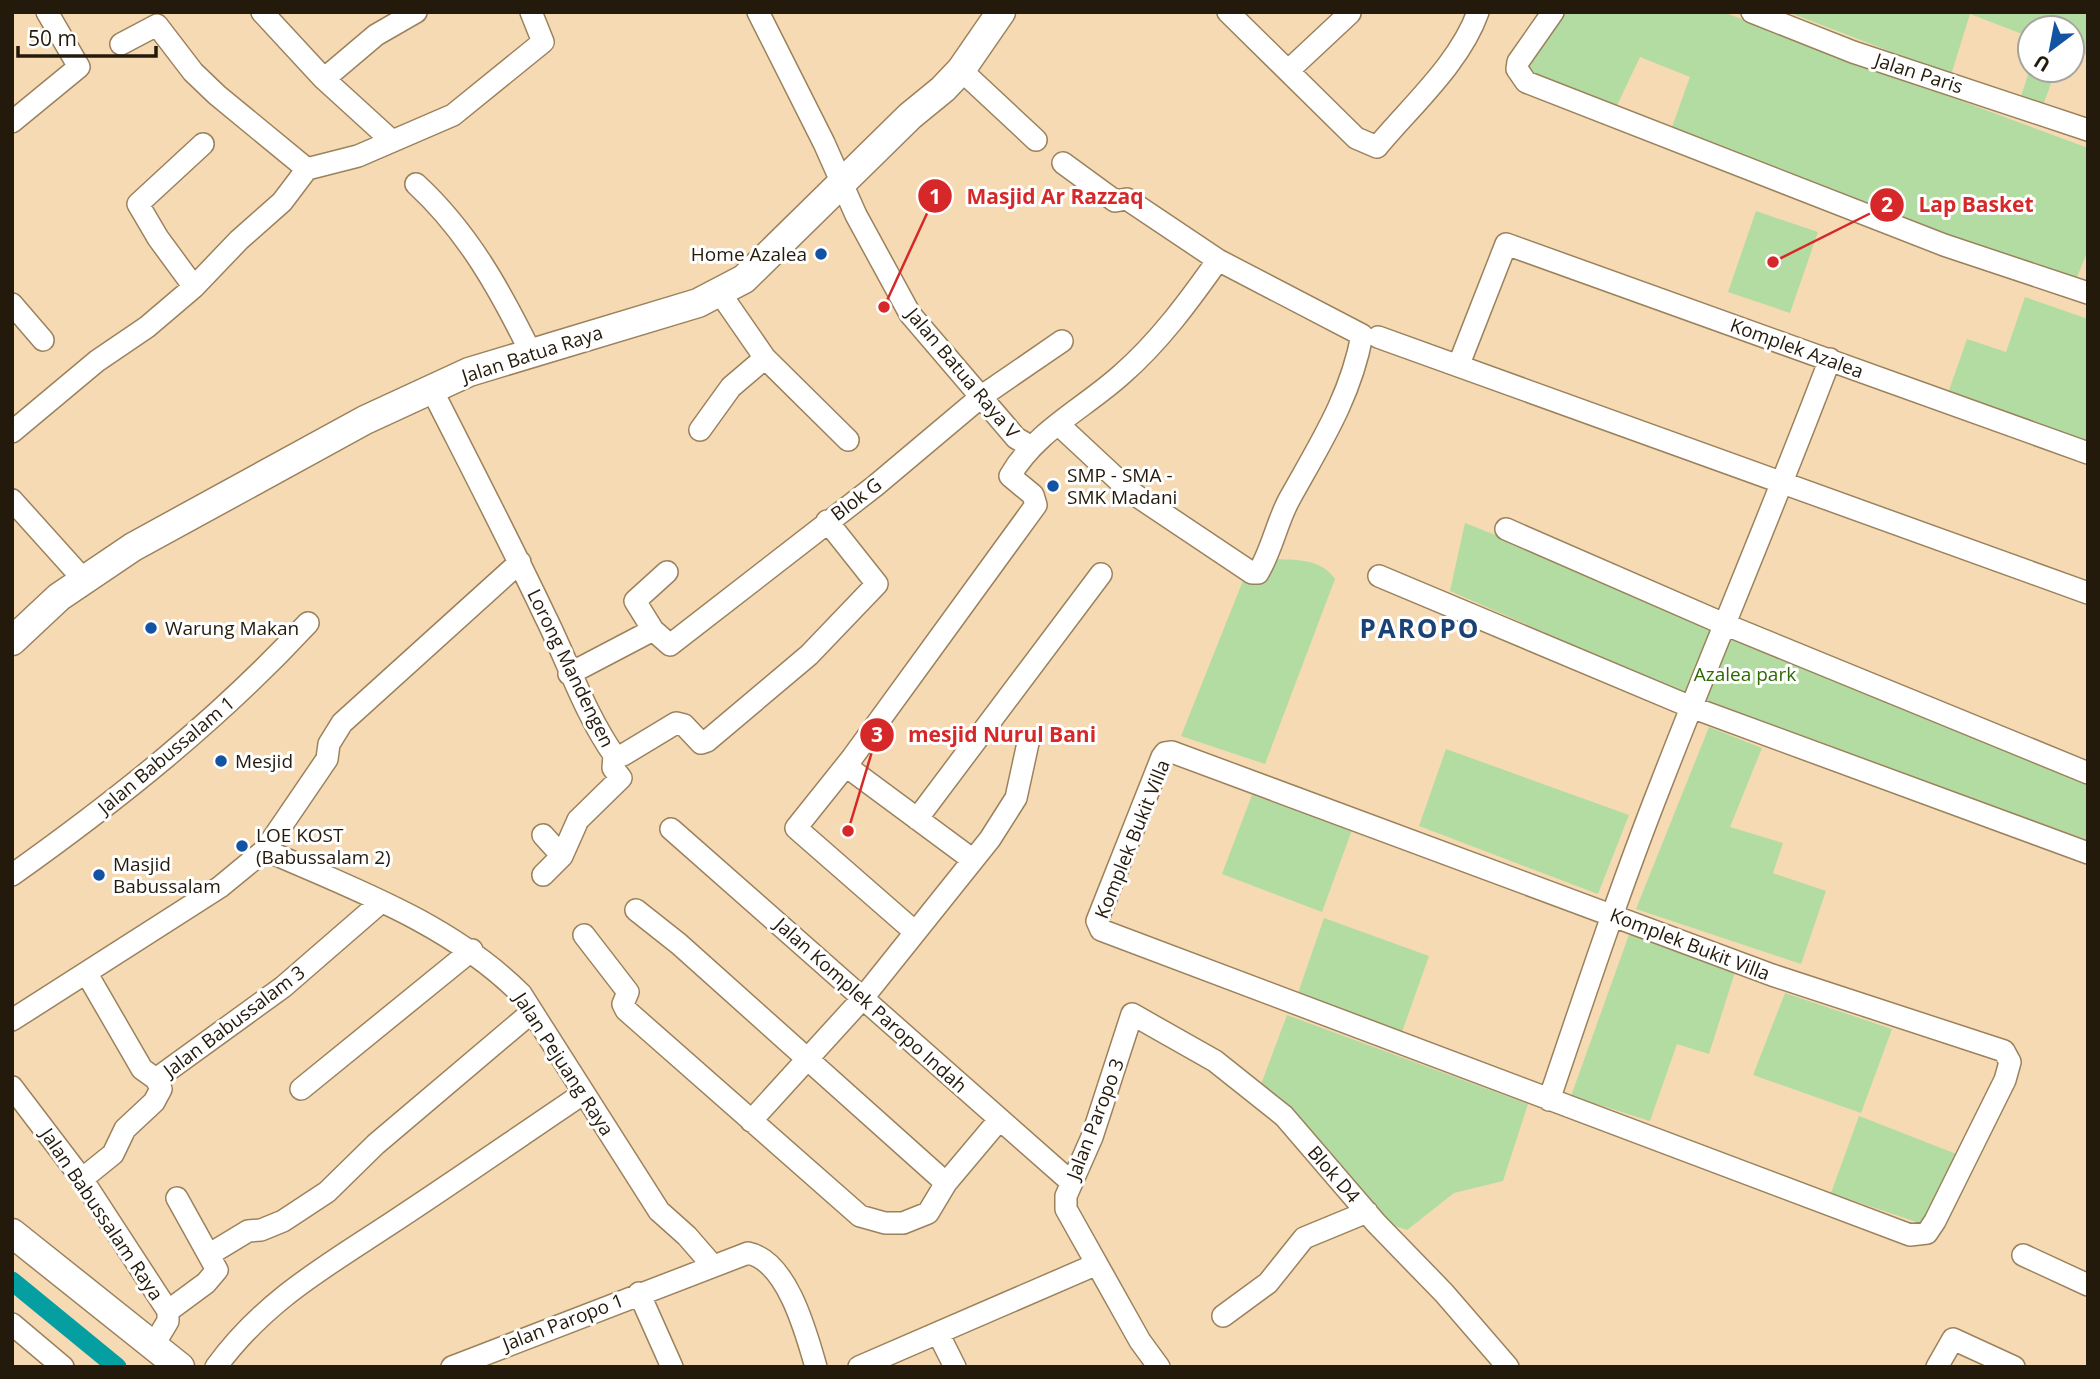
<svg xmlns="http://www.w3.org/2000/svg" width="2100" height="1379" font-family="'Open Sans',sans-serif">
  <rect width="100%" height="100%" fill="#f6dab3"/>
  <path fill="#b3dca3" d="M1555,12H1723L2088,148V250L2071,292L1668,138L1690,77L1640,57L1612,116L1512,79Z
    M1788,12H2088V56L2072,48V28H2030V37L1970,14L1951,75Z
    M2030,68L2056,70L2042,108L2020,100Z
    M1756,211L1818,232L1790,313L1728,292Z
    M2025,297L2088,319V443L1948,393L1967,339L2006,352Z
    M1465,523L2088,767V840L1690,696L1450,591Z
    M1273,559C1295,560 1321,558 1335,579L1265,764L1181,736L1248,568Z
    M1709,727L1762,748L1730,827L1783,843L1773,873L1826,891L1801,964L1636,909Z
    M1446,749L1629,815L1598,894L1419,826Z
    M1252,795L1352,830L1322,912L1222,874Z
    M1324,918L1429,956L1402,1032L1297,996Z
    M1630,932L1736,969L1709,1054L1677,1044L1650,1121L1571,1096Z
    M1785,993L1892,1029L1861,1113L1753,1075Z
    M1287,1015L1528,1104L1503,1181L1454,1193L1407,1230L1384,1222L1281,1099L1260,1087Z
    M1859,1116L1959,1155L1925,1225L1831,1193Z"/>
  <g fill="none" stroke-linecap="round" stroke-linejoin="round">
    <path stroke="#059fa2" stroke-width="19" d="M12,1281L117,1367"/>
    <defs>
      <path id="street" d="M262,12L324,79L392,141
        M758,12L824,143L856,215L910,314L1016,438L1030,446
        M1228,12L1356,138L1377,147C1411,106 1460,63 1478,12
        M1553,12L1518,62L1517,69L1526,82L1944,245L2088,293
        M1752,12L1853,52L2088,130
        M121,44L157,25L193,72L217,95L307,169
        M961,70L1036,140
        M1289,70L1350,13
        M324,79L376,35L416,12
        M12,122L79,67L47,12
        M416,184C468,232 500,290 531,353
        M194,287L158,238L138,204L203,144
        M720,293L765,358L848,440
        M12,304L43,340
        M1378,337L2088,593
        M1459,364L1506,244L2088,453
        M432,390C470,465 509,540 545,616C568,662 584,712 614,755H623L676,723L684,725L701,743L707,741L809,655L877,584L827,521
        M1058,424L1131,492L1252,573H1258C1272,550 1277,521 1290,498C1320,444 1351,396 1362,335L1218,260L1127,199L1115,201L1063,163
        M700,430L731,387L765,358
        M12,432L97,361L147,327L194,287L239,240L282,202L307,169L358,156L453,115L543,42L531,12
        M12,500L84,580
        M1506,529L1724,624L2088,773
        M667,572L635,601L653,630L670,645L875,486L982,396L1062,341
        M1379,576L1691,707L2088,853
        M569,674L653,630
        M1172,752L1772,975L2004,1051L2010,1062L2005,1080L1935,1221L1927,1233L1910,1235L1101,930L1097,921L1162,757L1165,753Z
        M846,766L973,860
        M917,819L1101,574
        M671,829L1071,1182
        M543,835L562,856
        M265,850C354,889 451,924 521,994L659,1211L687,1236L713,1266
        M12,875C119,799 219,719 308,623
        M543,875L562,856L578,820L621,778L613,768L614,755
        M636,910L679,944L946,1183
        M915,932L796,828L852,758L1036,505L1033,495L1010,476C1036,431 1083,409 1121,375C1159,342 1189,301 1218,260
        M584,935L628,992L623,1004L626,1010L860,1216L885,1223H903L928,1213L946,1183L999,1120
        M87,974L142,1069L156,1079
        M12,1020L220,887L265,850L327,759L329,744L342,723L520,562
        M12,1087L82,1179L168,1311V1321L153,1346
        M301,1089L472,950
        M1549,1100C1585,994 1620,888 1661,784C1716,642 1776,502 1830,359
        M751,1121L862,999L990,839L1016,798L1028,743
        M82,1179L113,1154L125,1129L154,1102L161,1089L156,1079L283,987L381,902
        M210,1254L248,1231L261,1230L283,1221L327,1192L376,1144L532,1012
        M2023,1255L2088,1285
        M639,1293L672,1367
        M168,1311L206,1283L217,1270L177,1198
        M1223,1316L1268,1283L1304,1238L1367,1212
        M12,1324L63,1367
        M938,1333L955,1367
        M216,1367C265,1300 325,1267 393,1222C457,1180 520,1136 584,1093
        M452,1367L748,1253C787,1261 806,1332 816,1367
        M859,1367L1097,1264
        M1159,1367L1140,1341L1066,1209V1196L1092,1137L1132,1014L1215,1061L1284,1116L1376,1223L1444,1293L1508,1367
        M1937,1367L1953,1339L2014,1367"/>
      <path id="secondary" d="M12,641L59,597L133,547L365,420L469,372L698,303L744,279L910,116L943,89L961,70L1001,12
        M12,1233L180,1367"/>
    </defs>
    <use href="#street" stroke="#9b825d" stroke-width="24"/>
    <use href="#secondary" stroke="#9b825d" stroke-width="31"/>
    <use href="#street" stroke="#fff" stroke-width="21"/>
    <use href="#secondary" stroke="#fff" stroke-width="28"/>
  </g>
  <g fill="#1353a3" stroke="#fff" stroke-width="2.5">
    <circle cx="821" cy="254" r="7"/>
    <circle cx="1053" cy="486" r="7"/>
    <circle cx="151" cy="628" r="7"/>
    <circle cx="221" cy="761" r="7"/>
    <circle cx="242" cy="846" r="7"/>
    <circle cx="99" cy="875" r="7"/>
  </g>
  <g text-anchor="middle" stroke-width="6" stroke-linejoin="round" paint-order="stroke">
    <g font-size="19" fill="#241a0b" stroke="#fff">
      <text transform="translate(1919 73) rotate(18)" y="7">Jalan Paris</text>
      <text transform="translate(1797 348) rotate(20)" y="7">Komplek Azalea</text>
      <text transform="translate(532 354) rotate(-18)" y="7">Jalan Batua Raya</text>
      <text transform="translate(963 373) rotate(50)" y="7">Jalan Batua Raya V</text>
      <text transform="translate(856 499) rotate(-37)" y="7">Blok G</text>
      <text transform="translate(571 668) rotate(64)" y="7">Lorong Mandengen</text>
      <text transform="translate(166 755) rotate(-40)" y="7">Jalan Babussalam 1</text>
      <text transform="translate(1132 839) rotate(-68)" y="7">Komplek Bukit Villa</text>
      <text transform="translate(1690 944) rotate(21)" y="7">Komplek Bukit Villa</text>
      <text transform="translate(871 1005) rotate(42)" y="7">Jalan Komplek Paropo Indah</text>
      <text transform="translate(234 1021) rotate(-37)" y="7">Jalan Babussalam 3</text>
      <text transform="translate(564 1064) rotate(57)" y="7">Jalan Pejuang Raya</text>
      <text transform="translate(1095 1119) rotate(-69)" y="7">Jalan Paropo 3</text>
      <text transform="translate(1334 1174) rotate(49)" y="7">Blok D4</text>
      <text transform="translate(102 1214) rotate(56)" y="7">Jalan Babussalam Raya</text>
      <text transform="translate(563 1322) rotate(-21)" y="7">Jalan Paropo 1</text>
    </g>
    <g font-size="19" fill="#241a0b" stroke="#fff" text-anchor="start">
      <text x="807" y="261" text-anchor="end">Home Azalea</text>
      <text x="1067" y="482">SMP - SMA -<tspan x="1067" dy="22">SMK Madani</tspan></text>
      <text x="165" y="635">Warung Makan</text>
      <text x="235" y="768">Mesjid</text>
      <text x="256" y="842">LOE KOST<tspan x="256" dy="22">(Babussalam 2)</tspan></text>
      <text x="113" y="871">Masjid<tspan x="113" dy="22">Babussalam</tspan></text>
    </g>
    <g font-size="19" fill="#2d6802" stroke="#fff">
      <text x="1745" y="681">Azalea park</text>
    </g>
    <g font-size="26" font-weight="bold" letter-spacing="2" fill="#1b4277" stroke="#fff">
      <text x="1420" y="638">PAROPO</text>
    </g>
  </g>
  <path fill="none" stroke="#d62828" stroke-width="2.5" d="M884 307L935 196M1773 262L1887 205M848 831L877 735"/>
  <g fill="#d62828" stroke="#fff" stroke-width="2.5">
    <circle cx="884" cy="307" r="7"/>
    <circle cx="1773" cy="262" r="7"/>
    <circle cx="848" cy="831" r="7"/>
    <circle cx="935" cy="196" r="18"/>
    <circle cx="1887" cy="205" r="18"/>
    <circle cx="877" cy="735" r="18"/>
  </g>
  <g font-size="21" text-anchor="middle" font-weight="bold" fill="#fff">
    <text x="935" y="204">1</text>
    <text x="1887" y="212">2</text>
    <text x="877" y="742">3</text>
  </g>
  <g font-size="21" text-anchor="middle" font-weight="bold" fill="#d62828" stroke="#fff" stroke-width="6" stroke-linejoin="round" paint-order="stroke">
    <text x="1055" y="204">Masjid Ar Razzaq</text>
    <text x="1976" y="212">Lap Basket</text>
    <text x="1002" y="742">mesjid Nurul Bani</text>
  </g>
  <rect width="2100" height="1379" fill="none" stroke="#241a0b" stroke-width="28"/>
  <g transform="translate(2051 49) rotate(212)"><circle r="33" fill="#ffffff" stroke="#a7a39d" stroke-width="2"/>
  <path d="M0-5L12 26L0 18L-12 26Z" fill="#1353a3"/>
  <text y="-10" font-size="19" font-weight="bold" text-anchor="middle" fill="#241a0b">U</text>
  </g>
  <path d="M18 46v10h138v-10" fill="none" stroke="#241a0b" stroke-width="3.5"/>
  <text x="28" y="46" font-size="21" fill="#241a0b" stroke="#ffffff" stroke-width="5" paint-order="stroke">50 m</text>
</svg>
